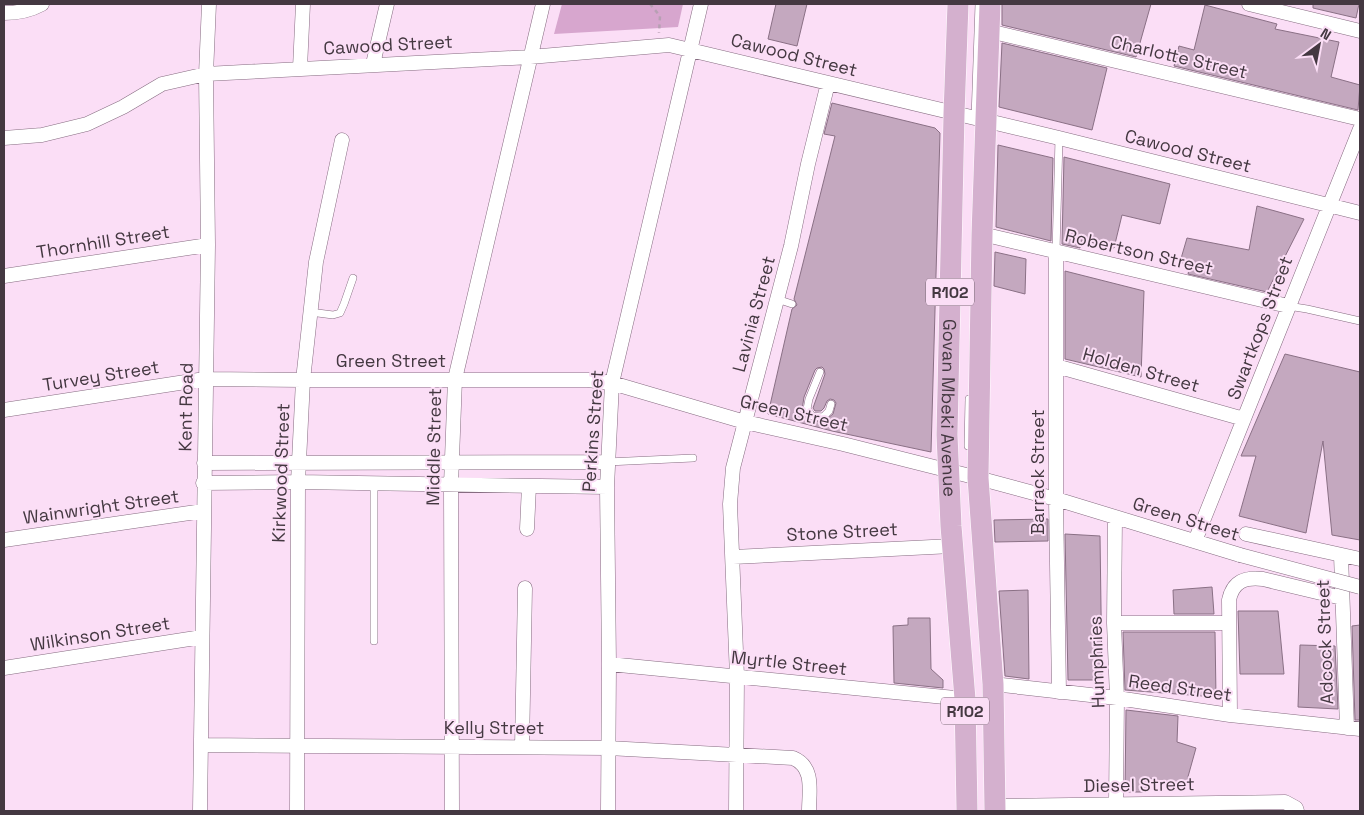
<svg xmlns="http://www.w3.org/2000/svg" width="1364" height="815" font-family="'Space Grotesk',sans-serif">
  <rect width="100%" height="100%" fill="#fbdef6"/>
  <path fill="#d7a6ce" d="M562,4H683L678,27L554,34Z"/>
  <path fill="#c4a8bf" stroke="#8a7085" fill-rule="evenodd" d="M776,4H807L797,46L768,39Z
    M1002,4H1151L1136,57L1002,25Z
    M1313,4H1359L1356,18L1313,8Z
    M1205,5L1277,24L1275,29L1339,42L1331,77L1360,85L1358,110L1174,66L1179,46L1194,50Z
    M1002,43L1107,68L1092,130L999,107Z
    M832,103L935,128L940,133L931,452L832,431L768,414L792,309L797,305L794,299L835,136L824,134ZM822,367L824,369L825,374L813,408L815,411H821L824,408L827,401L830,399L834,400L836,403L833,414L823,422L809,420L802,410L804,397L815,370L817,368Z
    M998,145L1053,158L1051,241L996,227Z
    M1064,157L1170,184L1160,224L1122,215L1114,248L1082,240L1080,248L1062,244Z
    M1257,206L1304,219L1267,292L1188,274L1190,265L1180,262L1187,238L1249,250Z
    M995,252L1026,259L1025,294L994,286Z
    M1065,271L1144,291L1141,377L1065,359Z
    M1285,354L1360,372V540L1332,535L1323,441L1306,533L1239,516L1256,456H1241Z
    M1048,519V541L995,542L994,520Z
    M1065,534L1100,536L1102,680H1068Z
    M1212,587L1214,614H1174L1173,590Z
    M1028,590L1029,679L1005,676L999,591Z
    M1238,611H1278L1284,674H1240Z
    M908,618H930L931,669L943,680V688L894,683L893,626L908,625Z
    M1360,625V720H1355L1352,626Z
    M1123,632H1215L1216,697L1125,690Z
    M1300,645L1335,646L1338,709L1298,707Z
    M1126,710L1178,716L1177,742L1196,748L1184,791L1147,777L1146,792H1125Z"/>
  <g fill="none" stroke-linecap="round" stroke-linejoin="round">
    <defs>
      <path id="service" d="M975,118L979,4
        M1056,252L1059,138
        M777,299L792,304
        M1288,306L1307,309L1360,321
        M310,312L333,315L340,313L344,304L353,278
        M820,372L809,399L807,409L812,416L823,417L829,411L831,404
        M968,446L969,399
        M607,462L693,458
        M374,641V483"/>
      <path id="minor" d="M1249,4L1360,31
        M4,13C17,13 31,10 42,4
        M989,31L1360,119
        M373,64L387,4
        M300,68L303,4
        M4,138L42,135L87,124L123,107L162,84L206,74L530,57L669,45L1059,138L1360,213
        M982,234L1288,306
        M1056,252V499L1059,692
        M4,276L208,245
        M1056,366L1244,419
        M4,410L205,379L303,380H588L612,383L745,422L843,444L978,478L1056,499L1240,555
        M204,463L607,462
        M203,483L298,482L607,487
        M1115,518L1114,623L1117,698L1116,804
        M527,529L529,486
        M1246,534L1360,559
        M4,540L203,511
        M1195,541L1360,129
        M1341,555L1347,728
        M733,557L952,546
        M1114,623H1228
        M609,664L965,699
        M4,668L202,637
        M993,684L1117,698L1230,715L1360,729
        M1230,715L1229,600C1233,581 1245,577 1263,579L1342,598
        M202,745L608,748L793,758C815,767 809,792 809,811
        M522,747L525,588
        M995,806L1285,802L1296,808L1297,811
        M200,811L208,245L206,74L209,4
        M297,811L298,482L303,380L316,262L342,140
        M452,811L451,485L455,379L543,4
        M608,811L609,664L607,487L612,383L701,4
        M736,811L737,676L730,504L733,468L791,246L808,164L828,83"/>
      <g id="primary">
        <path id="s1" d="M958,4L954,114L947,435L951,526L965,699L967,811"/>
        <path d="M990,4L982,234L978,478L993,684L995,811"/>
      </g>
    </defs>
    <use href="#service" stroke="#866c81" stroke-width="8"/>
    <use href="#minor" stroke="#866c81" stroke-width="15"/>
    <use href="#primary" stroke="#fff" stroke-width="22"/>
    <path stroke="#b7a0b3" stroke-width="2.5" stroke-dasharray="4 4" stroke-linecap="butt" d="M650,4L660,16L659,33"/>
    <use href="#service" stroke="#fff" stroke-width="7"/>
    <use href="#minor" stroke="#fff" stroke-width="14"/>
    <use href="#primary" stroke="#d4b0ce" stroke-width="21"/>
    <defs>
      <path id="minor-bridge" d="M1240,555L1360,587"/>
    </defs>
    <use href="#minor-bridge" stroke="#866c81" stroke-width="15" stroke-linecap="butt"/>
    <use href="#minor-bridge" stroke="#fff" stroke-width="14"/>
  </g>
  <g text-anchor="middle" stroke-width="4" stroke-linejoin="round" paint-order="stroke">
    <g fill="#fbdef6" stroke="#7b6a77" stroke-width="1">
      <rect x="926" y="278.5" width="48" height="27" rx="4"/>
      <rect x="941" y="697.5" width="48" height="27" rx="4"/>
    </g>
    <g font-size="16" font-weight="bold" fill="#443841">
      <text x="950" y="298">R102</text>
      <text x="965" y="717">R102</text>
    </g>
    <g font-size="18" fill="#443841" stroke="#fbdef6">
      <text transform="translate(388 45) rotate(-3)" y="6">Cawood Street</text>
      <text transform="translate(794 55) rotate(14)" y="6">Cawood Street</text>
      <text transform="translate(1179 57) rotate(13)" y="6">Charlotte Street</text>
      <text transform="translate(1188 151) rotate(14)" y="6">Cawood Street</text>
      <text transform="translate(103 242) rotate(-9)" y="6">Thornhill Street</text>
      <text transform="translate(1139 252) rotate(13)" y="6">Robertson Street</text>
      <text transform="translate(754 314) rotate(-75)" y="6">Lavinia Street</text>
      <text transform="translate(1260 328) rotate(-69)" y="6">Swartkops Street</text>
      <text x="391" y="367">Green Street</text>
      <text transform="translate(1141 370) rotate(16)" y="6">Holden Street</text>
      <text transform="translate(101 376) rotate(-9)" y="6">Turvey Street</text>
      <text transform="translate(186 407) rotate(-89)" y="6">Kent Road</text>
      <text dy="6" stroke="none"><textPath href="#s1" startOffset="404">Govan Mbeki Avenue</textPath></text>
      <text transform="translate(794 413) rotate(13)" y="6">Green Street</text>
      <text transform="translate(593 431) rotate(-86)" y="6">Perkins Street</text>
      <text transform="translate(434 447) rotate(-89)" y="6">Middle Street</text>
      <text transform="translate(1038 472) rotate(-90)" y="6">Barrack Street</text>
      <text transform="translate(281 473) rotate(-88)" y="6">Kirkwood Street</text>
      <text transform="translate(101 507) rotate(-8)" y="6">Wainwright Street</text>
      <text transform="translate(1186 519) rotate(17)" y="6">Green Street</text>
      <text transform="translate(842 532) rotate(-3)" y="6">Stone Street</text>
      <text transform="translate(100 634) rotate(-9)" y="6">Wilkinson Street</text>
      <text transform="translate(1325 642) rotate(-92)" y="6">Adcock Street</text>
      <text transform="translate(1097 662) rotate(-92)" y="6">Humphries</text>
      <text transform="translate(789 663) rotate(6)" y="6">Myrtle Street</text>
      <text transform="translate(1180 688) rotate(8)" y="6">Reed Street</text>
      <text x="494" y="734">Kelly Street</text>
      <text transform="translate(1139 785) rotate(-1)" y="6">Diesel Street</text>
    </g>
  </g>
  <rect width="1364" height="815" fill="none" stroke="#443841" stroke-width="10"/>
  <g transform="translate(1319 45) rotate(32)" stroke="#fbdef6" stroke-width="4" paint-order="stroke">
  <path d="M0-4L9 19L0 12L-9 19Z" fill="#443841"/>
  <text y="-8" font-size="14" font-weight="bold" text-anchor="middle" fill="#443841">N</text>
  </g>
</svg>
